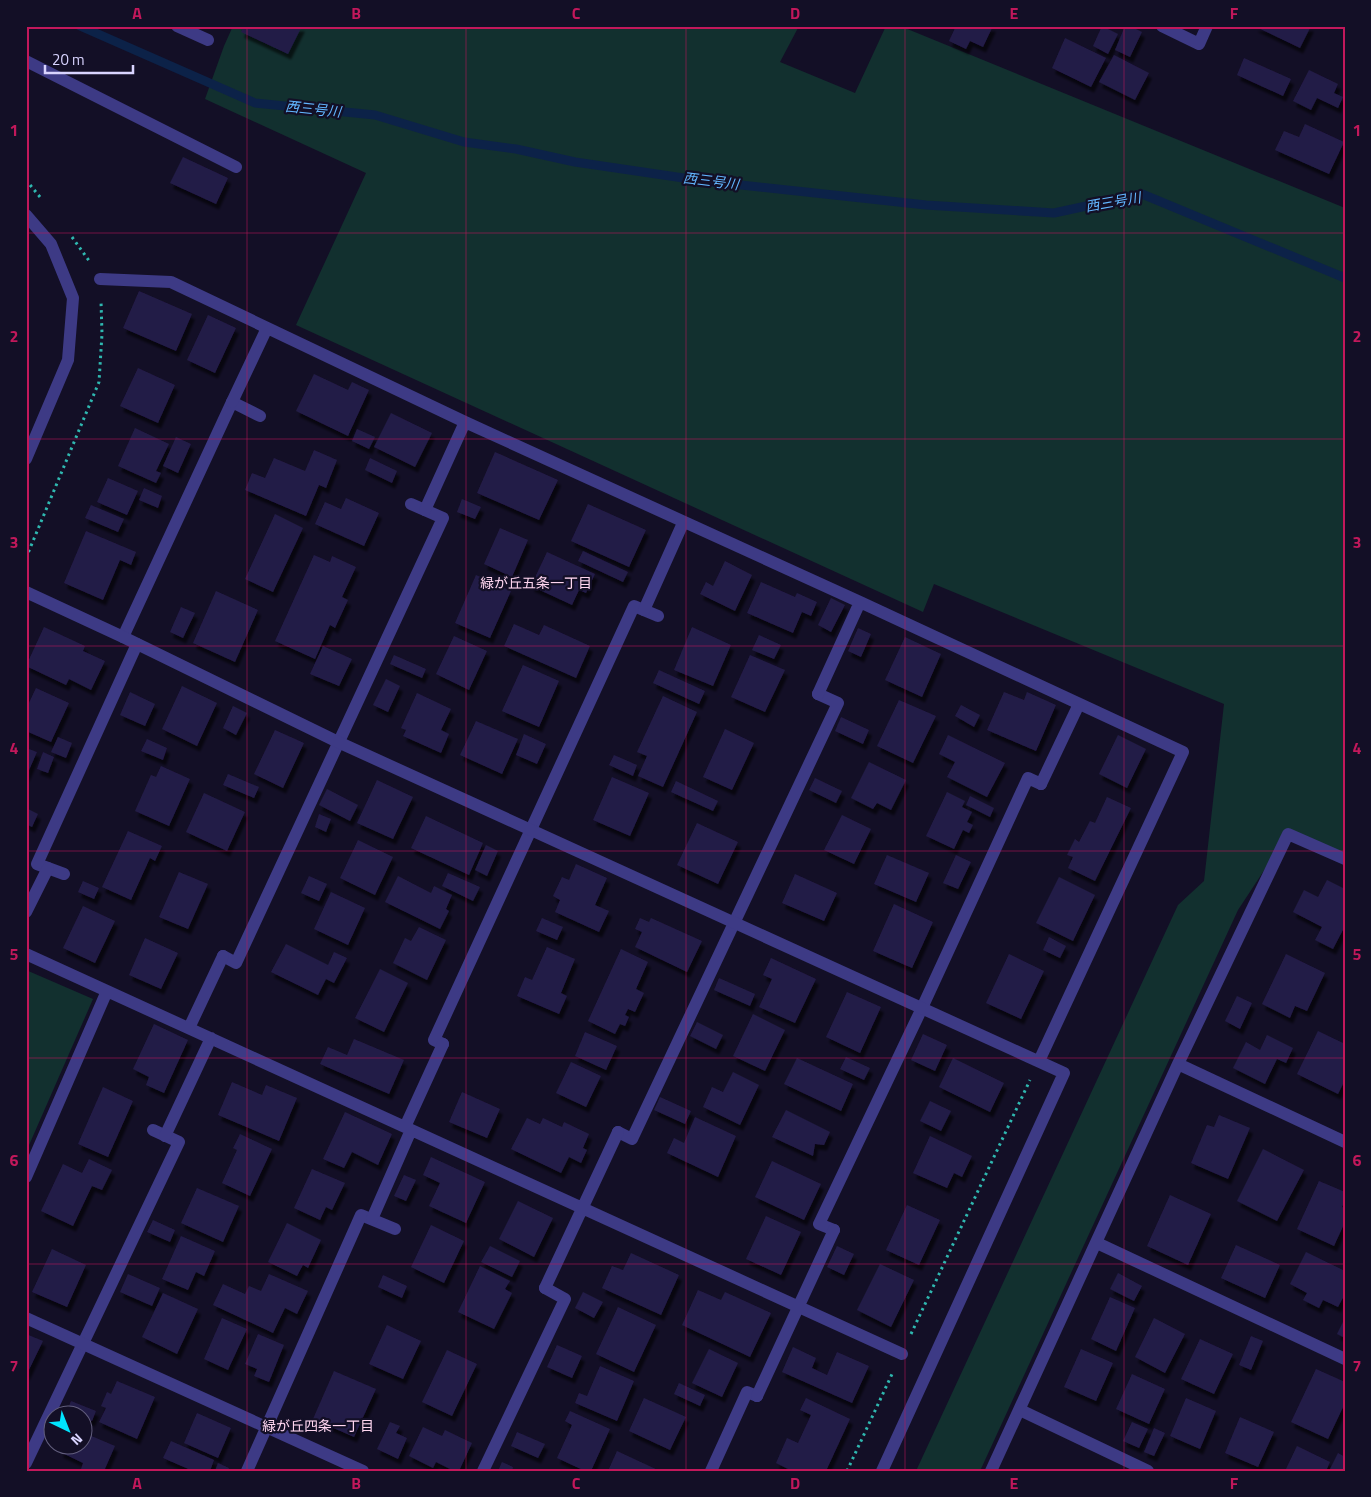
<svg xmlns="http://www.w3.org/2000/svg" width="1371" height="1497" font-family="'Titillium Web','Noto Sans JP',sans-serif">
  <defs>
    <filter id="shadow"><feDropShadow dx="3" dy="5.5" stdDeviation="1" flood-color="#0009"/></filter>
  </defs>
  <rect width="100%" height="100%" fill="#130f26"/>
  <path fill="#12302f" d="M233,26H799L780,62L855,93L886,26H900L1345,208V859L1288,834L1238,910L980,1471H916L1178,905L1204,881L1224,704L934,584L923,612L296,325L366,173L205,99L224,46Z
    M26,970L93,999L26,1152Z"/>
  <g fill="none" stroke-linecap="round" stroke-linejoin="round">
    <path stroke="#0c2248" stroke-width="9" d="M80,26L255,103L375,115L464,142L516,149L575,162L704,181L926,205L1054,213L1142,194L1345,278"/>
  </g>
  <path fill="#241b47" filter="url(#shadow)" d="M244,26H302L288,54L241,32Z
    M956,26H993L983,47L970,41L966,49L949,41Z
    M1102,26L1118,34L1108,54L1093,46Z
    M1125,26H1130L1142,32L1130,57L1115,50Z
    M1254,26H1311L1300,48Z
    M1065,38L1106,58L1091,87L1052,68Z
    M1114,55L1149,73L1135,100L1099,82Z
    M1244,58L1291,79L1283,96L1237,75Z
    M1309,70L1338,84L1334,93L1343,97L1338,108L1317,98L1311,110L1293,101Z
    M1305,124L1344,142L1329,174L1275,150L1284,131L1299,137Z
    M183,157L228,178L216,204L170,183Z
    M139,291L192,314L176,351L123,328Z
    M208,315L236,328L215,373L187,360Z
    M138,368L175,385L158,423L120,406Z
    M314,374L348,390L352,382L369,390L348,436L296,411Z
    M391,413L432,433L415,467L374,447Z
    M135,428L169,444L156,471L161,473L156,483L118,466Z
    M357,429L375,437L369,449L352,441Z
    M176,437L191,444L178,473L163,466Z
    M314,450L337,460L326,488L319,485L306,516L245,490L252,473L265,478L274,458L305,471Z
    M495,452L558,480L539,520L477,493Z
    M370,458L397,471L392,483L365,470Z
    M108,478L138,491L127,515L97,502Z
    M144,488L162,496L158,508L139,500Z
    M346,498L379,513L364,546L315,524L325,502L341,509Z
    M462,499L481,507L475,519L457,512Z
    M588,504L646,530L629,567L571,541Z
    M91,505L124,519L118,532L85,518Z
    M275,514L303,528L273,592L245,579Z
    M500,528L528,540L512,577L484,564Z
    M86,531L136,552L131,565L120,560L103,600L64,583Z
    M583,551L628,572L623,582L578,561Z
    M547,552L595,574L586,593L579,590L572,605L531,586Z
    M314,555L330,562L332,556L356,567L342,597L348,600L335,628L330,625L315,659L275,641Z
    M725,561L752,575L735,611L700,594L706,582L713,586Z
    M476,575L511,591L490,638L455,623Z
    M761,582L795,597L797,593L817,602L811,616L802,612L793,633L747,613Z
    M216,591L258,610L235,662L193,643Z
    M831,598L845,605L831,632L818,625Z
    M181,607L195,613L183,638L170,632Z
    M514,624L539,635L544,625L590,646L576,678L504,646Z
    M44,627L85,646L83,651L105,661L91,690L69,679L66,685L26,666Z
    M692,627L731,645L713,686L674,670Z
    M858,628L871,634L861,657L848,651Z
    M759,635L781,645L774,659L752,650Z
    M454,636L487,651L469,690L436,674Z
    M905,637L941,654L922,697L885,680Z
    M323,646L352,659L339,686L310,674Z
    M394,655L426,669L422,678L390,664Z
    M750,655L785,670L765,712L731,697Z
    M523,665L559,681L539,727L502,711Z
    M659,670L705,691L699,704L653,683Z
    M386,679L400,686L388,712L373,705Z
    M182,686L217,703L197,746L162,729Z
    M36,688L69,703L51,742L26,731V709Z
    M130,692L155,704L145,726L120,715Z
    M1004,692L1024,700L1027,692L1056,705L1036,751L987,730Z
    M417,693L451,709L441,730L449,734L441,753L403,736L406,730L401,728Z
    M663,696L697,712L663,787L638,776L647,756L637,752Z
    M899,700L936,716L913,763L877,746Z
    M961,705L980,715L974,727L955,716Z
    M233,706L247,713L236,735L223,728Z
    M841,717L869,730L863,744L835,731Z
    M476,721L518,739L502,774L460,755Z
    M725,729L754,743L732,790L703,777Z
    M275,730L304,743L283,788L254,774Z
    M524,734L546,744L537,764L516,755Z
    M948,735L1005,763L987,797L947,777L955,762L939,754Z
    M1118,735L1146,749L1127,788L1099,774Z
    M58,737L72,743L66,758L51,752Z
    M147,739L167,748L163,760L141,751Z
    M26,748L37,752L26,777Z
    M43,752L54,757L48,773L37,769Z
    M614,755L637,765L633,776L609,765Z
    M869,762L906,780L891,810L877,803L873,809L851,798Z
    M161,766L190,779L169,826L135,811L151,775L156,777Z
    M228,774L259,787L254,798L223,785Z
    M612,777L649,793L630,836L593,820Z
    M815,778L842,791L836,803L809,790Z
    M377,780L413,797L393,839L357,823Z
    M676,781L718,801L713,811L671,792Z
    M327,789L358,805L350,821L319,805Z
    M947,792L965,801L962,807L972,812L967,822L973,825L969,833L963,830L954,849L926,836Z
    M204,793L245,812L227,851L186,832Z
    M970,796L994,808L990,817L966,805Z
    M1107,797L1131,808L1095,881L1068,868L1073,857L1067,855L1075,839L1079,842L1090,821L1095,823Z
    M26,808L38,814L32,827L26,824Z
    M319,814L331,819L326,832L315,827Z
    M842,815L871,829L854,864L824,850Z
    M426,816L483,843L469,875L411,848Z
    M697,823L738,842L718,884L677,865Z
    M128,831L162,846L155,861L150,858L131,900L102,887Z
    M358,840L393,857L375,895L340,878Z
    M486,845L498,851L487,876L475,870Z
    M887,855L929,873L916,902L874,884Z
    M956,855L971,862L958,889L943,883Z
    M576,864L607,878L595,905L609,911L599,932L555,912L560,900L553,896L562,877L569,880Z
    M179,872L208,884L188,929L159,917Z
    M448,873L480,887L473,901L442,886Z
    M795,874L837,893L824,921L782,903Z
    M309,876L327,884L319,901L301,893Z
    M398,876L431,893L434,886L452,895L446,909L449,911L440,929L385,902Z
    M1059,877L1095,895L1073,941L1036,923Z
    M1327,880L1345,889V926L1333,949L1315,940L1322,927L1293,912L1304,890L1318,897Z
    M83,881L99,888L94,899L78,892Z
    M331,892L365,908L348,945L314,929Z
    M894,904L933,922L912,968L873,951Z
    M83,906L115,921L95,963L63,948Z
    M542,918L563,927L557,940L536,931Z
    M640,918L649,922L651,918L702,941L687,972L635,947L642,932L635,929Z
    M419,927L446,940L427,980L393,963L405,938L411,941Z
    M1049,937L1066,946L1060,958L1043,950Z
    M145,938L178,953L161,989L129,975Z
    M286,944L328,965L334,952L347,958L334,983L326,979L318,995L271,972Z
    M547,947L575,959L561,993L567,996L559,1014L517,996L525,977L532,980Z
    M621,949L648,962L636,989L644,993L635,1012L628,1009L625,1015L629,1017L625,1026L620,1024L615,1034L588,1021Z
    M1009,954L1044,971L1021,1019L986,1003Z
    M1286,954L1325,973L1307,1011L1295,1006L1290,1018L1262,1004Z
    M771,958L816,979L795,1023L759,1007L772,979L763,975Z
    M380,969L408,983L384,1032L355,1018Z
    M719,978L755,994L750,1006L714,990Z
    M847,992L881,1007L860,1053L826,1037Z
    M1237,996L1252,1003L1240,1029L1225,1021Z
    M753,1014L785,1030L765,1071L733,1056Z
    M697,1022L723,1035L716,1049L690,1036Z
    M154,1024L188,1040L164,1093L146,1085L149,1077L133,1069Z
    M1318,1031L1345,1044V1080L1338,1094L1297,1074Z
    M585,1032L617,1046L606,1070L575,1056Z
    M923,1034L947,1045L935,1071L911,1060Z
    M1267,1035L1293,1048L1286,1063L1277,1059L1265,1084L1233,1068L1246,1042L1260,1050Z
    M354,1039L404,1060L389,1094L320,1064L328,1047L347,1055Z
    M846,1057L870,1068L864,1080L840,1069Z
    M797,1058L853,1084L841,1111L784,1084Z
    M953,1058L1004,1083L990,1112L939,1087Z
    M571,1062L601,1076L586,1107L556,1093Z
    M733,1072L759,1085L740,1125L703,1107L712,1087L723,1092Z
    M232,1082L262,1095L266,1085L297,1098L279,1141L218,1115Z
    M103,1087L133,1101L108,1157L78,1144Z
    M462,1092L500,1109L487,1138L449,1122Z
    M660,1097L691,1111L685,1124L654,1110Z
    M930,1101L951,1111L941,1131L920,1121Z
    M786,1110L830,1132L824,1145L815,1144L813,1156L772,1137Z
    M345,1112L392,1134L378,1165L352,1152L344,1168L323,1159Z
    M1219,1115L1250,1128L1228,1179L1191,1163L1207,1125L1214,1127Z
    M695,1117L736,1136L718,1177L667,1153L674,1138L684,1143Z
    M527,1118L540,1124L543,1118L562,1127L564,1122L589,1134L583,1148L587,1150L581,1163L569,1157L561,1173L511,1149Z
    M240,1134L272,1149L250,1196L222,1183L237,1150L233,1148Z
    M930,1136L972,1156L962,1177L954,1173L947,1188L913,1173Z
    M1263,1149L1304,1170L1277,1221L1237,1201Z
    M431,1157L485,1182L466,1223L429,1206L440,1183L423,1175Z
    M89,1159L112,1170L102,1190L92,1186L73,1226L41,1211L63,1164L82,1173Z
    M772,1161L821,1184L804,1220L755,1197Z
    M312,1169L345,1183L332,1210L326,1207L320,1220L294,1208Z
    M404,1175L416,1180L406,1201L394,1196Z
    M1319,1181L1345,1192V1201L1342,1207L1345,1208V1222L1334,1246L1297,1229Z
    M197,1188L239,1206L223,1242L181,1223Z
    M1170,1195L1211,1214L1188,1265L1147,1246Z
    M518,1201L553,1218L534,1257L499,1239Z
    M907,1205L940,1220L919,1265L886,1250Z
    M766,1216L801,1232L781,1275L746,1259Z
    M153,1220L175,1230L170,1242L147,1232Z
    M287,1223L321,1240L308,1268L303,1265L297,1276L268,1262Z
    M431,1225L464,1241L444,1283L411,1267Z
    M181,1236L215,1251L204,1276L196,1272L188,1290L162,1279Z
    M1236,1245L1280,1265L1265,1298L1221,1278Z
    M490,1246L520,1261L512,1277L481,1262Z
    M837,1246L854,1254L844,1275L827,1267Z
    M52,1249L86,1265L67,1307L32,1292Z
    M1306,1252L1345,1271V1294L1338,1307L1323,1300L1319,1308L1303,1300L1307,1293L1290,1284Z
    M631,1253L679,1275L661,1315L602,1288L612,1266L623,1270Z
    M880,1264L914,1280L891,1327L857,1310Z
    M480,1266L510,1281L505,1289L512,1293L494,1329L458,1312Z
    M1118,1273L1142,1286L1134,1301L1110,1289Z
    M128,1274L160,1288L152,1306L120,1292Z
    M269,1274L308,1291L297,1314L285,1308L273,1333L213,1305L223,1284L245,1294L249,1286L261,1291Z
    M383,1275L407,1286L402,1298L378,1287Z
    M698,1290L721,1300L725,1292L771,1313L750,1357L682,1325Z
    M583,1292L603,1302L594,1318L575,1308Z
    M163,1293L198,1309L177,1354L142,1337Z
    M1110,1297L1135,1308L1116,1351L1091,1339Z
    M618,1307L656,1325L634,1372L596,1354Z
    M222,1318L247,1329L228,1370L204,1359Z
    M1154,1318L1185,1334L1165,1373L1135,1357Z
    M1345,1318V1338L1337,1334Z
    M387,1325L421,1341L403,1379L369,1364Z
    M26,1334L43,1341L26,1376Z
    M258,1334L284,1345L269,1382L254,1376L257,1369L245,1364Z
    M1251,1336L1263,1341L1251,1370L1239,1365Z
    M1200,1339L1233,1354L1214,1394L1181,1379Z
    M557,1345L582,1356L572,1378L547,1367Z
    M793,1347L816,1358L812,1368L827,1375L837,1352L869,1366L852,1403L782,1372Z
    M709,1349L738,1363L722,1397L692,1383Z
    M1081,1349L1113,1363L1096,1401L1064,1387Z
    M447,1350L477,1364L452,1416L422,1402Z
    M600,1366L634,1381L617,1421L575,1403L579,1393L587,1396Z
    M1316,1369L1345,1382V1403L1328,1439L1291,1422Z
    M334,1371L376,1389L354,1437L313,1419Z
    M1132,1374L1165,1389L1149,1424L1116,1409Z
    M117,1381L155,1397L137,1439L99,1422L106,1408L101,1406L107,1392L111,1394Z
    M679,1383L705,1395L700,1406L674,1394Z
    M644,1398L686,1417L670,1450L629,1431Z
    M806,1398L850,1419L826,1471H792L776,1463L787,1438L798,1443L811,1415L800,1410Z
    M1186,1398L1216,1411L1200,1449L1170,1436Z
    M71,1401L96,1411L92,1421L82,1417V1414H76L67,1411Z
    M570,1411L610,1429L591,1471H585L557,1458L572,1425L565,1421Z
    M197,1413L231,1428L218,1458L184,1443Z
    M1240,1417L1274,1432L1258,1467L1225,1453Z
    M390,1422L400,1426L396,1433L407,1438L398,1459L377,1449Z
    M1132,1422L1148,1429L1139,1448L1123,1441Z
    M423,1427L442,1436L445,1430L472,1443L459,1471H454L436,1462L433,1468L409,1456Z
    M1154,1428L1165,1433L1154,1456L1144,1452Z
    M82,1432L115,1446L104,1471H85L81,1469L83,1463L60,1452L63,1444H82Z
    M517,1432L545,1444L538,1458L511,1446Z
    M171,1441L214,1460L210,1471H193L163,1458Z
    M1297,1446L1330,1462L1326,1471H1285Z
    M617,1451L660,1471H608Z
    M1338,1453L1345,1457V1471H1329Z
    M502,1462L513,1467L512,1471H498Z
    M218,1463L229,1468L228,1471H215Z"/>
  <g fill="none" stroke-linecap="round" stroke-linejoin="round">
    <path stroke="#2fb8b0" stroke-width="3" stroke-dasharray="2.5 4" stroke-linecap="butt" d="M26,180L40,197
      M72,237L90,262
      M26,558L99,382L102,334L101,301
      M911,1334L1030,1080
      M847,1471L893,1372"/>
    <path stroke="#3d3a85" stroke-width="12" d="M177,26L208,40
      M26,61L236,167
      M123,637L232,402L260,416
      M64,874L37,864L137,644
      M223,956L236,963L443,518L411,504
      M443,1044L434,1040L634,606L658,616
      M618,1132L632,1139L838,703L818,694
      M834,1230L819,1224L922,1008L1028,778L1041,784
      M26,1463L179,1142L153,1130
      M247,1471L361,1215L395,1229
      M483,1471L565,1299L545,1288
      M711,1471L747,1392L757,1396"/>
    <path stroke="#3d3a85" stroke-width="12" d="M1162,26L1199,44L1207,26
      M26,215L51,244L73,298L68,360L26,459
      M100,279L171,282L465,422L860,602L1183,752L1039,1061
      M232,402L267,328
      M425,510L465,422
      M26,592L123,637L338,742L1064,1073L882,1471
      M644,610L683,523
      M818,694L860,602
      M1041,784L1079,704
      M26,912L48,868
      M26,954L902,1354
      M189,1028L223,956
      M1178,1064L1345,1142
      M405,1127L443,1044
      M165,1136L211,1038
      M26,1177L107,991
      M372,1219L411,1130
      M1097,1243L1345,1359
      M545,1288L618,1132
      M26,1318L363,1471
      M757,1396L834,1230
      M1020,1410L1148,1471
      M991,1471L1178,1064L1288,834L1345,859"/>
  </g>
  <path fill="none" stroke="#c2185b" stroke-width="1" stroke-opacity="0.55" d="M247,26V1471M466,26V1471M686,26V1471M905,26V1471M1124,26V1471M26,233H1345M26,439H1345M26,646H1345M26,851H1345M26,1058H1345M26,1264H1345"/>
  <g text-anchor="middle" stroke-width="4.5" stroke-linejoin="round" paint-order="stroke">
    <g font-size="14" font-style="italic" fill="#62b6ff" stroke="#130f26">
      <text transform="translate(313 109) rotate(6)" y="5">西三号川</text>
      <text transform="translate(711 181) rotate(7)" y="5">西三号川</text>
      <text transform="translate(1113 202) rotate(-10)" y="5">西三号川</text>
    </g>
    <g font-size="14" fill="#ffd6f0" stroke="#130f26">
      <text x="536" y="588">緑が丘五条一丁目</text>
      <text x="318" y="1431">緑が丘四条一丁目</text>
    </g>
  </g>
  <rect width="1371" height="1497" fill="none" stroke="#130f26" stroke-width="55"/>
  <g transform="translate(68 1430) rotate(137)"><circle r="24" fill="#130f26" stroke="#625e7d"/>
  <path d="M0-4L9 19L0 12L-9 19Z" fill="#00e5ff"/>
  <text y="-8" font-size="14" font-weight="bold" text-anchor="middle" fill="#d9d4ff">N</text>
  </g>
  <path d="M45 65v8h88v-8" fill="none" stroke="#d9d4ff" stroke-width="2.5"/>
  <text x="52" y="65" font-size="15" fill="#d9d4ff" stroke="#130f26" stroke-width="4" paint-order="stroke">20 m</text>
  <rect x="28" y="28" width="1316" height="1442" fill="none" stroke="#c2185b" stroke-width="2"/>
  <g font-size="16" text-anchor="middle" font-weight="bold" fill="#c2185b">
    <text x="137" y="19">A</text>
    <text x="356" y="19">B</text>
    <text x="576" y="19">C</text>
    <text x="795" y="19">D</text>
    <text x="1014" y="19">E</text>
    <text x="1234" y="19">F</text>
    <text x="14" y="136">1</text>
    <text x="1357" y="136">1</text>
    <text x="14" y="342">2</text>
    <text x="1357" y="342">2</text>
    <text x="14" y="548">3</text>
    <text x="1357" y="548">3</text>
    <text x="14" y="754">4</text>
    <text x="1357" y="754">4</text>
    <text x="14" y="960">5</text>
    <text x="1357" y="960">5</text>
    <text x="14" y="1166">6</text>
    <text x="1357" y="1166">6</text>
    <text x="14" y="1372">7</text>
    <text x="1357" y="1372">7</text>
    <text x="137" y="1489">A</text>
    <text x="356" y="1489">B</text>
    <text x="576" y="1489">C</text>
    <text x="795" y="1489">D</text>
    <text x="1014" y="1489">E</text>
    <text x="1234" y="1489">F</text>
  </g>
</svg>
